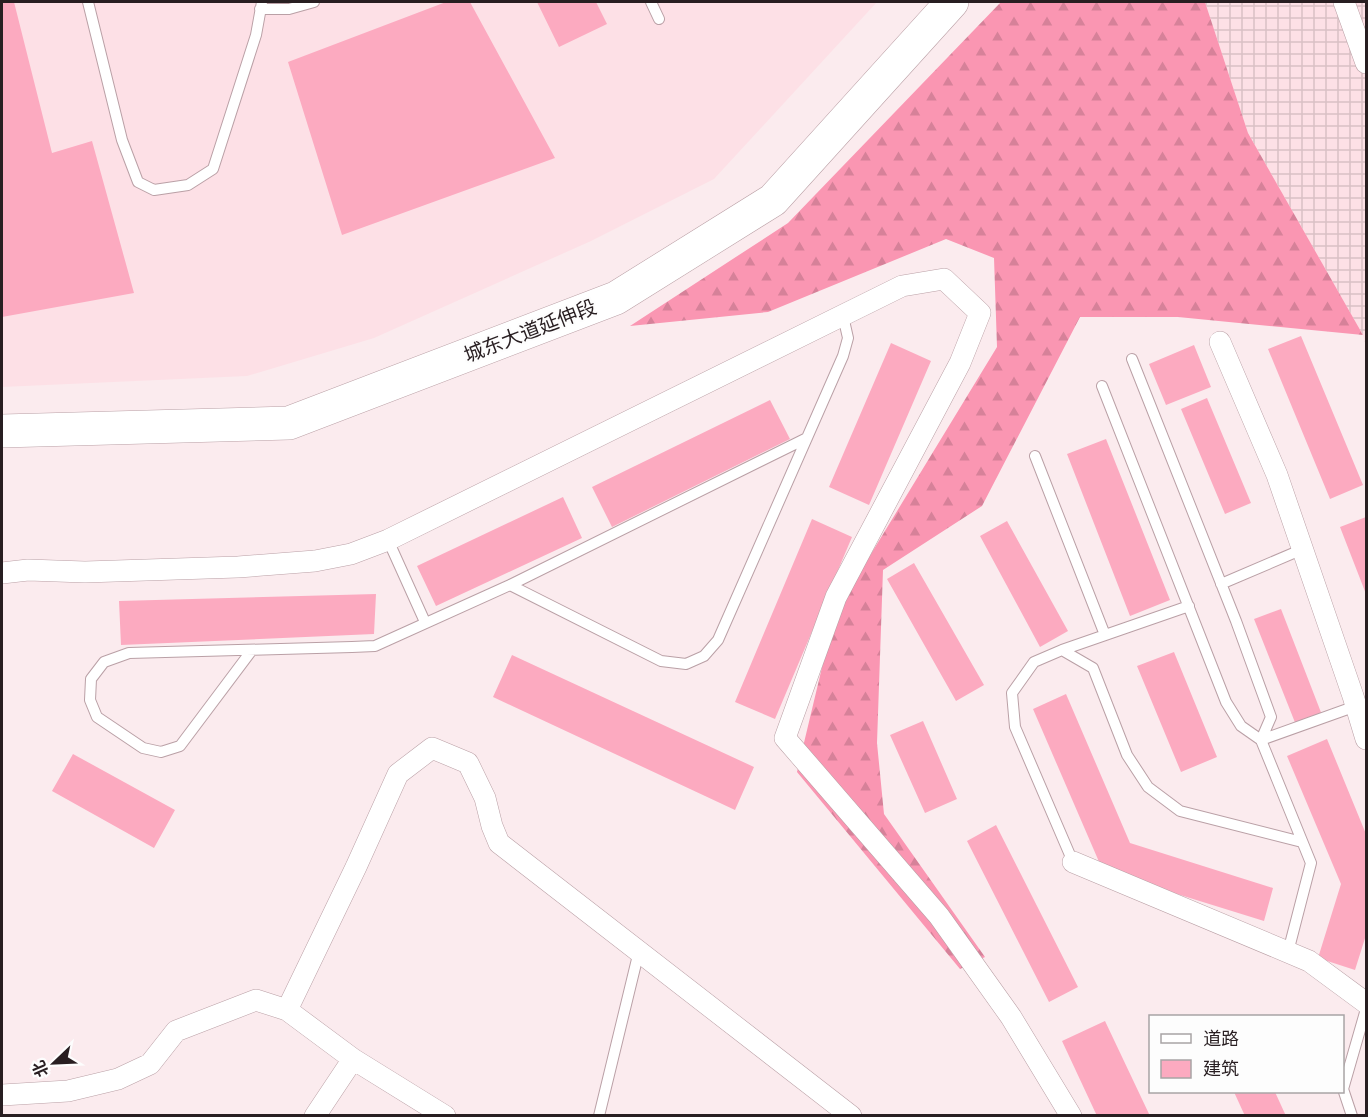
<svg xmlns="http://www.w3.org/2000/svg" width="1368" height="1117" font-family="'Golos Text','Noto Sans SC',sans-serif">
  <defs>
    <pattern id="industrial-grid" width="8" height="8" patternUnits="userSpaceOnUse" patternTransform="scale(1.5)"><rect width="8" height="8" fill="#fde0e6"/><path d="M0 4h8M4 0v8" fill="none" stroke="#d9c0c5"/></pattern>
    <pattern id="forest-firs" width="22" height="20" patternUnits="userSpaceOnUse" patternTransform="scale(1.5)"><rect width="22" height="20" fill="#fa96b2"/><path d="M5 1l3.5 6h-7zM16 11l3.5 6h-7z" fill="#d68199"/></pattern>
  </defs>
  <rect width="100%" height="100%" fill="#fbebee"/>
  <path fill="#fde0e6" d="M2,2H877L714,179L591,241L374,338L247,376L2,387Z"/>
  <path fill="url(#industrial-grid)" d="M1205,2H1366V346L1363,335L1248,133Z"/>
  <path fill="url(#forest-firs)" d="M1001,2H1205L1248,133L1363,335L1178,317H1080L982,506L883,570L877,743L884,814L985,957L960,969L797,772L835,613L997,347L994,258L946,239L768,312L630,326L788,223Z"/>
  <path fill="#fcaac0" d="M2,2H14L52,153L92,141L134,293L2,317Z
    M446,2H470L555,158L342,235L288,62Z
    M537,2H596L607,24L559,47Z
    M1301,336L1363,485L1330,499L1268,349Z
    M891,343L931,361L869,505L829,487Z
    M1194,345L1211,387L1166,405L1149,364Z
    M1207,398L1251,503L1225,514L1181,409Z
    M770,400L790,439L612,527L592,487Z
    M1106,439L1170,600L1130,616L1067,454Z
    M563,497L582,538L436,606L417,566Z
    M1366,517V594L1340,527Z
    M812,519L852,537L775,719L735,702Z
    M1007,521L1068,631L1040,647L980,536Z
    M914,563L984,685L956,701L887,579Z
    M376,594L374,634L121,645L119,601Z
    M1281,609L1322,715L1296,725L1254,619Z
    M1174,652L1217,757L1181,772L1137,666Z
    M512,655L754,767L735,810L493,697Z
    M1066,694L1130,843L1273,888L1264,921L1103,871L1033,709Z
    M923,721L957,799L925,813L890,735Z
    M1327,739L1366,834V935L1355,970L1318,958L1341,884L1287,756Z
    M73,754L175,810L154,848L52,791Z
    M996,825L1078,987L1049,1002L967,841Z
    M1105,1021L1150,1116H1097L1062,1041Z
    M1234,1092H1275L1286,1116H1245Z"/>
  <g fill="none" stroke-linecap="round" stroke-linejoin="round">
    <defs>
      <path id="lane" d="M88,2L122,140L138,182L154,190L188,185L213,169L256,35L262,2
        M651,2L659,19
        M260,9H289L314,2
        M1102,386L1226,702L1241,726L1261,740L1271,717L1236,621L1132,359
        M1035,456L1105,635
        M388,540L425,622
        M1221,584L1303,549
        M510,585L661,661L686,664L704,656L718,640L843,356L848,338L843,316
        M252,650L180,746L161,752L143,748L97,717L90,700L91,679L104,662L129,653L352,647L375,646L510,585L807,438
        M1062,650L1189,606
        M1073,862L1015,727L1012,693L1034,662L1062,650L1093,668L1127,755L1148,787L1180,811L1302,842
        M1288,952L1311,863L1261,740L1356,706
        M599,1116L639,951
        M1352,1116L1343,1089L1366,1009"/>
      <path id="street" d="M1344,2L1366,63
        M1220,342L1277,475L1353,696L1366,739
        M2,573L28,570L85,572L238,567L315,561L351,554L388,540L902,286L944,279L980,313L960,363L836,597L785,738L939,916L1011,1017L1071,1116
        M1073,862L1309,961L1366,1003
        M287,1010L356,867L398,774L432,748L468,763L485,798L492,826L499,843L851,1116
        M2,1095L68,1091L118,1079L150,1064L176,1031L256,1000L287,1010L353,1059L445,1116
        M315,1116L353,1059"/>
      <path id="primary" d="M2,431L289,423L616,298L773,200L952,2"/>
    </defs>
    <use href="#lane" stroke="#baa0a6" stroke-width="12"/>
    <use href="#street" stroke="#baa0a6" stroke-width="22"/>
    <use href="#primary" stroke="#baa0a6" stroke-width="34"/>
    <use href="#lane" stroke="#fff" stroke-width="10"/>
    <use href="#street" stroke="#fff" stroke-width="21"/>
    <use href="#primary" stroke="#fff" stroke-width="33"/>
  </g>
  <g text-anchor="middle" stroke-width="4.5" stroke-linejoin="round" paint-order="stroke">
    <g font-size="20" fill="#281e21" stroke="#fdfdfd">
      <text transform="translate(530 331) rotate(-21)" y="7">城东大道延伸段</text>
    </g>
  </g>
  <rect width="1368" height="1117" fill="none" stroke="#281e21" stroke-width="6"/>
  <rect x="1149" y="1015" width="195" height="78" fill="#fdfdfd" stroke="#a8a4a5" stroke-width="1.5"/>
  <rect x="1161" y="1034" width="30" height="9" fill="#ffffff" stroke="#a8a4a5" stroke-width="1.5"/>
  <text x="1203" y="1045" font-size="18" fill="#281e21">道路</text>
  <rect x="1161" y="1060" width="30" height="18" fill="#fcaac0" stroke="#a8a4a5" stroke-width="1.5"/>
  <text x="1203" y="1075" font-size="18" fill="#281e21">建筑</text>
  <g transform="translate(54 1063) rotate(247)" stroke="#fdfdfd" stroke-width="4.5" paint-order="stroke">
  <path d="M0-4.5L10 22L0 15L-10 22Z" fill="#281e21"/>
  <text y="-9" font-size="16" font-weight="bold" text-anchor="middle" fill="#281e21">北</text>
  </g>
</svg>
